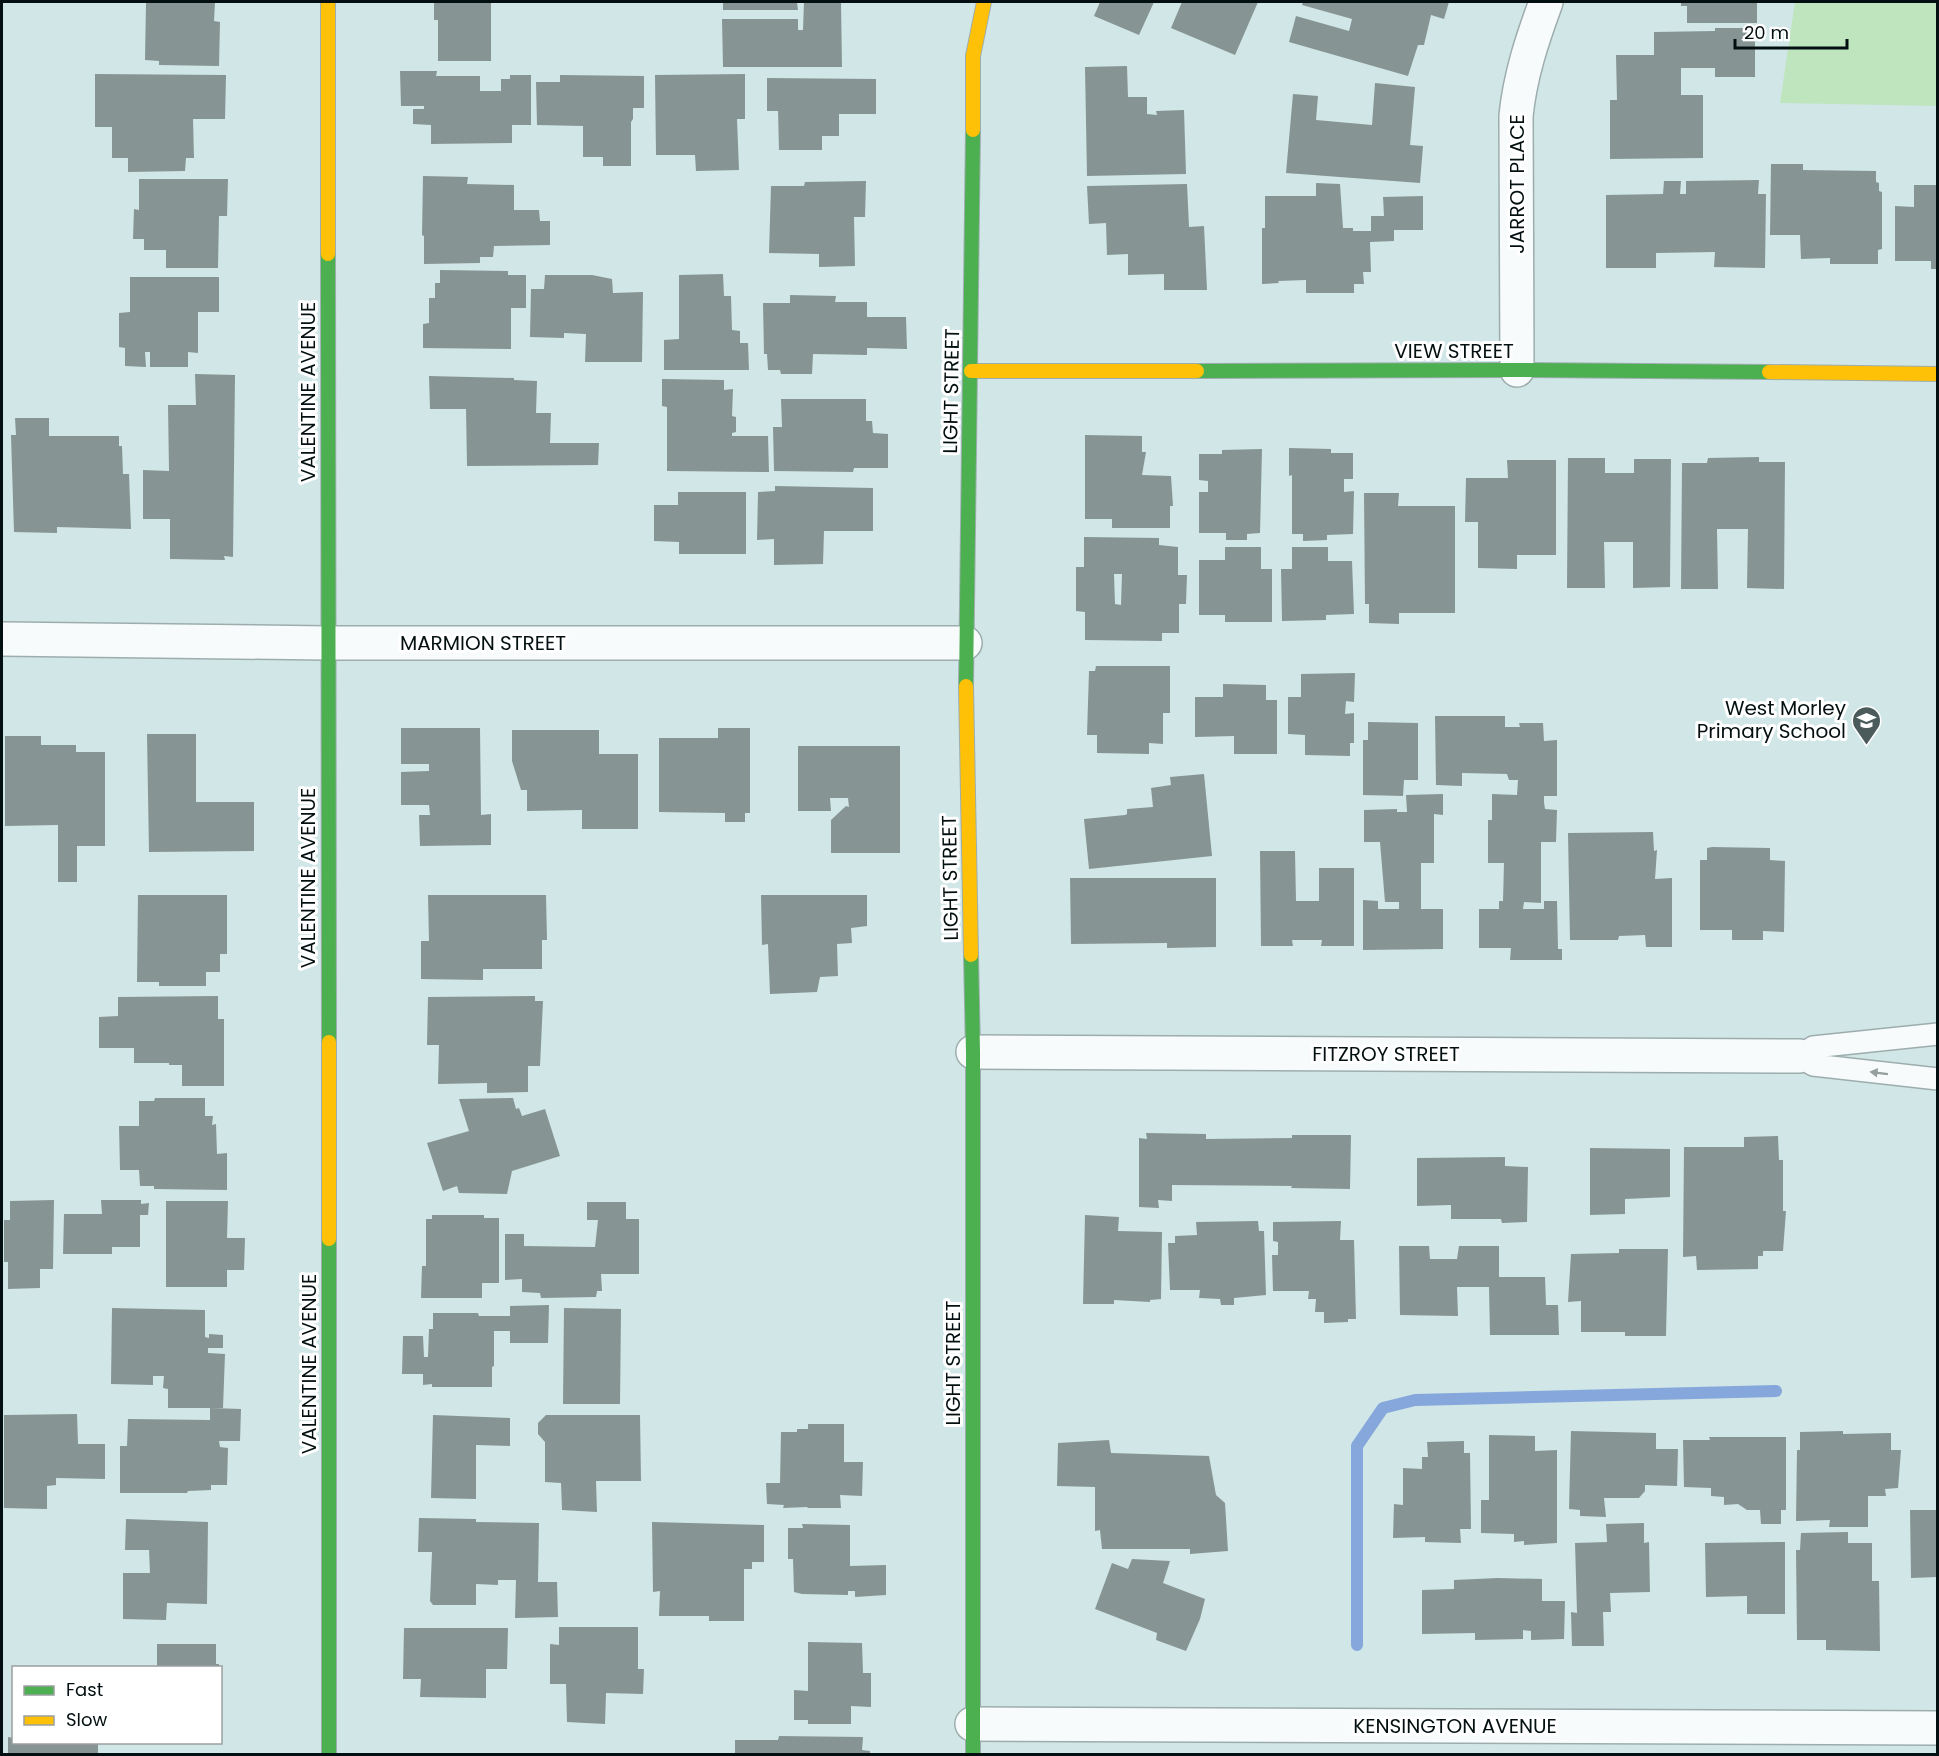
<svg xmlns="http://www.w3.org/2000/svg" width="1939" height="1756" font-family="Poppins,sans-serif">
  <rect width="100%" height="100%" fill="#d1e6e7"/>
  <path fill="#bfe5bf" d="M1795,2H1937V106L1780,103Z"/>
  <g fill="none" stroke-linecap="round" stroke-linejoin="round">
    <path stroke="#86a7db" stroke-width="12" d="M1357,1645V1446L1383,1408L1415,1400L1776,1391"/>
  </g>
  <path fill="#869593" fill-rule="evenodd" d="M146,2H215L214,21L220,22L219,66L159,65V61L145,60Z
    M434,2H491V61H438V20H434Z
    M723,2H797L798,10H723Z
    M804,2H841L842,67H723L722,19H798V30H803Z
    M1100,2H1154L1139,35L1094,16Z
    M1182,2H1258L1235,55L1171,28Z
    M1303,2H1449L1444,19L1431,15L1424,45H1418L1408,76L1289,42L1296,16L1349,31L1352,19L1302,5Z
    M1681,2H1757V23H1687V6H1681Z
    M1715,28H1755V77H1715V68H1681V95H1703V158L1610,159V100H1617L1616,55H1654V32L1715,31Z
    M1127,66L1128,97H1147V114L1157,115L1156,111L1184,110L1186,174L1087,176L1085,67Z
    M400,71H437L436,76H480V91H501V79H510V75H531V125H512V143L431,144V125L413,124V109H424V106H401Z
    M95,74L226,75L225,119H193L194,158H186L185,171L128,172V158H112V127H95Z
    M745,74V119H737L739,170L696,171L695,155H656L655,75Z
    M560,75L644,76V108H633V119L631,122V166H603V157H583V126L537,125L536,82H560Z
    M767,78L876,79V114H839V136H822V150H779L778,111H767Z
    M1375,83L1415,87L1410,145L1423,146L1420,183L1286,173L1293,94L1318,96L1316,120L1372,125Z
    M1771,164H1803V170L1876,171V182L1879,183V191L1882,192V249L1878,250V264H1830V258L1801,259L1800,235H1770Z
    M423,176L468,177L467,184L514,185V210H539L540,221H550V245L494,246L493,257H480V263L424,264V236L422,235Z
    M139,179H228L227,216H219L218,268H166V250H144V239H133L134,209L139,210Z
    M1759,180L1758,194H1766L1765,268L1714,267L1715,252L1656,253V268H1606V195L1663,194L1664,181H1681L1680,194H1686V181Z
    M866,181L865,217H854L855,266L819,267V254L769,253L771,186H804L805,182Z
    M1316,183L1340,184L1343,228H1353V231H1371V216H1384L1383,197L1423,196V230H1394V241L1370,242L1371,272H1363L1364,284H1354V293H1306V280L1278,281L1279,283L1262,284V228H1265V196H1316Z
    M1187,184L1189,227L1204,226L1207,290H1164V274L1128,275V254L1107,255L1106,223L1089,224L1087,186Z
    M1914,185H1938V269H1931V261H1895V206L1914,207Z
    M440,270L508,271V275H526V308H511V349L423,348V324L429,323V298H435V283H440Z
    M723,274L724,296H731L732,330L740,331V343H748L749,370H664V340L679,339V275Z
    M545,275H592L612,279L613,293L643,292L642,362H585L586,334L564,333V338L530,337L531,289H544Z
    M130,277H219V312H198V353L188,352V367H150V352H145L146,367L125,366V348L119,347V313L130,312Z
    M790,295L836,296L835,302H867V317H906L907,349L867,348V355L813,354L812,374H781L780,370H768L767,354H764L763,303H790Z
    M195,374L235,375L233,557L224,556L225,560L170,559V519H143V470L169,471L168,405H196Z
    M429,376L514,378V380L537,381L536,413H551L550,443H599L598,465L467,466L466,409H430Z
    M662,379L724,380V390L733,389L732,416L736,417V432L732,433V436H768L769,472L667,471V407L662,406Z
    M781,399H866V421H872L873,433L888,434V468H854L853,472L774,471L773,427H782Z
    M15,418H49V436H119V446H122L123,474H129L131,529L57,527V533L14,532L11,435H16Z
    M1085,435L1142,436V452H1146L1142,475L1171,476L1173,506H1170V528H1112V519H1085Z
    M1289,448L1331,449V453H1353V479H1344V492L1354,491L1353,534L1327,535V540L1303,541V534H1292V475L1289,476Z
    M1262,449L1260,533L1247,534V540H1226V533H1199V492H1208V481L1199,480V454H1222V450Z
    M1759,457V462H1785L1784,589L1747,588L1748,529H1717L1718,589H1681L1682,463H1707L1708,458Z
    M1568,458H1605V473H1634V459H1671L1670,587L1633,588V542H1604L1605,588H1567Z
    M1507,460H1556V555H1517V569L1478,568V522H1465L1466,478H1508Z
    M775,486L873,488V531H824L823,564L774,565V539L757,540L758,492L775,491Z
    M678,492H746V554H679V542L654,541V505H678Z
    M1364,493H1399L1398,506H1455V613H1399V624L1369,623V604H1365Z
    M1084,537L1159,538V545L1178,547V575H1187L1186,604H1179V633H1162V641L1085,640V612L1076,611V567H1084ZM1114,574H1122L1121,605L1115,604Z
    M1225,547H1261V569H1272V622H1225V615H1199V560H1225Z
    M1292,547H1328V561H1352L1354,614L1326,615V620L1282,621L1281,569H1292Z
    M1096,666H1170V713H1163V744L1149,743V754L1097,753V735H1087L1089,671H1095Z
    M1355,673L1354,702L1346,701L1345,714L1354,713V743H1350V756L1305,755V735L1288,734V697H1301V674Z
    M1223,684L1266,685V700H1277V754H1234V736L1195,737V697H1223Z
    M1435,716H1505V727H1520L1519,723H1543L1544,741L1557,740V796H1544V802L1545,809L1557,810L1556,842H1541V903L1524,902L1523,909H1544V901H1557L1558,949H1562V960H1510L1511,948H1479V909H1499V901H1503L1504,863H1488V820H1492V794L1517,795L1518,780H1509L1507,774L1462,773V786L1436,785Z
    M1368,722L1418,723V780H1404L1403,796L1363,795V740H1368Z
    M401,728H480L481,815L491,814V845L420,846L419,815H430L429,805H401V772L429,771V764H401Z
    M718,728H750V813H745V822H725V813L659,812V738H718Z
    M512,730H599V754H638V829H582V810L527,811V790H521L512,761Z
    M147,734H196V802H254V851L149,852Z
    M5,736H41V745H76V752H105V846H77V882H58V825L5,826Z
    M798,746H900V853H831V820L846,806L849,807L848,798H830L831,811H798Z
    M1204,774L1212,856L1089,869L1084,819L1125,815L1127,814V809L1153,807L1151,788L1171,785L1170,777Z
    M1443,794V815L1434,814V863H1421V909H1443V949L1363,950V900L1378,901V909H1399V902H1385L1380,842H1364V810L1397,809V812H1407L1406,795Z
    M1653,832L1654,851L1657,850L1655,879L1672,878V947H1646L1645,935L1619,936L1618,940H1570L1568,833Z
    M1712,847L1770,848V860L1785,861L1784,932L1763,931V940H1732V930H1700V860H1707V848Z
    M1260,851H1295L1296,901H1319V868H1354V946H1321L1322,940H1292L1293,946H1261Z
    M1070,878H1216V947L1167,948V943L1071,944Z
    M138,895H227V954H220V972H206V986H159V982H137Z
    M428,895H546L547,940H542V969H483V980L421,979V941H429Z
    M761,895H867V926L851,928L852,943L837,944L838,976L820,977L817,992L770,994L768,944L762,945Z
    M218,996V1019H224V1086H182V1065H169V1063H134V1048H99V1017L118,1016V997Z
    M535,996V1001H543L540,1066H528V1092L487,1093V1083L438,1084L439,1045H427L428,997Z
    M155,1098H205V1116H213L212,1125L216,1124L217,1154L227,1153V1190L154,1189V1186H140L139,1170H120L119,1126H139V1101H154Z
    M513,1098L516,1109L519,1108L522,1116L545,1109L560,1156L512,1171L507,1194L459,1193L457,1186L443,1191L427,1143L469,1131L459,1099Z
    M1146,1133L1206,1134V1139L1292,1138V1135H1351L1350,1189L1291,1188L1292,1186L1172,1185V1201L1158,1200L1159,1208L1139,1207V1138L1147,1139Z
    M1778,1136L1779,1160H1783V1211H1786L1783,1251H1763V1256H1758V1269L1697,1270L1696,1256L1683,1257L1684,1147H1744V1137Z
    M1590,1148L1670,1149V1197L1625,1199V1214L1590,1215Z
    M1505,1157V1166L1528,1167L1527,1222L1502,1223L1501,1219H1451V1205L1417,1206V1158Z
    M54,1200L53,1269H40V1288L8,1289V1262H4V1220H10V1201Z
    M101,1200H141V1204L149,1203L148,1215H140V1247H112V1254H63L64,1214H102Z
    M166,1201H228L227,1238H245L244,1270H227V1287H166Z
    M587,1202H626V1219H639V1274H601L602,1291H597L596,1297L541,1298L540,1293L522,1292V1279L505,1280V1234H524V1246L595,1247L598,1220H587Z
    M432,1215H484V1218H499V1283H482V1298H421L422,1266H426V1219H432Z
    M1085,1215L1119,1217L1118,1231L1162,1232L1161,1299L1150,1300V1302L1114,1300V1304H1083Z
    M1258,1221L1259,1231H1264L1266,1295L1234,1298V1305H1221L1220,1299L1199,1298L1200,1290H1170L1168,1243H1175V1236L1197,1235L1196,1222Z
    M1341,1221L1340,1240H1354L1356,1319H1348V1322L1324,1323V1312H1315L1316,1299H1308L1309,1291H1273L1272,1255H1278V1242L1273,1241V1222Z
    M1399,1246H1429L1430,1259H1457L1459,1246H1499V1277H1545L1546,1305H1558L1559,1335H1490L1489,1287H1457L1458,1316L1400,1315Z
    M1619,1249H1668L1666,1336H1625V1332H1581V1301L1568,1302L1571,1254L1619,1253Z
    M549,1305L548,1343H510V1331H494V1366L492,1367V1387H432V1384L423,1385V1374H402L403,1336H423L424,1357H428L429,1329H433V1313H478L479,1316H510V1306Z
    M112,1308L205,1310V1337L209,1338V1334L223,1335V1348H208V1353L225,1354L223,1408H212L241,1409L240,1441H219L220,1447L228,1448L227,1485H211V1490L188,1491L187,1493H120V1446H127L128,1419L210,1420V1408H168V1389L163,1388L164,1376H153V1385L111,1384Z
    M564,1308L621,1309L620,1404H563Z
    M77,1414L78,1444H105V1479L56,1478V1485L47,1486V1509L4,1508V1415Z
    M433,1415L510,1418V1446L476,1445V1499L431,1498Z
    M546,1415H640L641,1481H596L597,1512L562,1510L561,1483L545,1482V1442L538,1434V1423Z
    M808,1424H844V1462H863L862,1496L840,1495L841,1508H808L807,1507L783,1508L784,1505L767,1504L766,1483H780L781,1432H797V1429H808Z
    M1571,1431L1656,1433V1449H1678L1677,1486L1645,1485V1491L1639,1498H1604L1606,1517L1580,1516V1510L1569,1509Z
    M1843,1431V1434L1891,1433V1450H1901L1898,1488L1885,1489L1886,1496H1868V1527H1829L1830,1520L1796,1521L1797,1450H1800V1432Z
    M1489,1435L1535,1436V1451L1557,1450V1543L1524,1545V1541L1514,1542V1534L1481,1533V1500H1489Z
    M1709,1437H1786V1510H1781V1524H1761L1760,1510H1747L1738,1504L1724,1505V1497L1711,1496V1488L1684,1487L1683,1440H1710Z
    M1109,1440L1111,1453L1209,1456L1216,1495L1225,1503L1228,1551L1190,1554V1549H1102L1100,1530L1095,1531V1487L1057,1486L1058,1443Z
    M1464,1441V1453H1470L1471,1529H1460L1461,1543L1425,1542V1537L1393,1538L1394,1504L1403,1505V1468L1422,1469V1457H1428L1427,1442Z
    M1910,1510H1938V1577L1911,1578Z
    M419,1518L476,1519V1522L539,1523L538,1582H557L558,1617L515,1618L516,1580H498V1585L476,1584V1605H433L430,1601L432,1552H418Z
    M126,1519L208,1522L207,1604L167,1603L166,1620L123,1619V1573H150L149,1550H125Z
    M652,1522L764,1525V1562H752V1569H744V1621H709V1616H659L660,1591L653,1592Z
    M1644,1523V1543L1649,1542L1650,1592L1610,1593L1611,1612H1603L1604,1646H1572L1571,1612L1577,1613L1575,1543L1607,1542L1606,1524Z
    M802,1524L850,1525V1566L886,1565V1595L855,1597V1591H848V1595L802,1594L794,1592L793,1559H788V1528H803Z
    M1848,1532V1543H1872V1581H1879L1880,1651L1826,1650V1640H1797L1796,1550H1800L1801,1533Z
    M1785,1542V1614H1747V1596L1706,1597L1705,1543Z
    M1132,1559L1170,1561L1163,1583L1205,1599L1200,1619L1186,1651L1156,1640L1157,1633L1095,1609L1112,1563L1128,1569Z
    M1498,1578L1542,1579V1601H1565L1564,1639L1531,1640V1631L1523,1630V1639L1475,1640V1633L1422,1634V1590L1454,1589V1580Z
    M559,1627H638V1669H644L643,1694L606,1693L605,1724L567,1722L566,1684H550V1644L559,1645Z
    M404,1628H508L507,1669H486V1698L420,1697L421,1679H403Z
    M808,1642L862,1643L863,1673H871V1707L851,1706V1724H808V1720H794V1690L808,1691Z
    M157,1644H216V1664H219V1668H157Z
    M779,1736L863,1737L862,1750L870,1751V1754H735V1740H778Z
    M8,1737L14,1738V1742H98V1754H8Z"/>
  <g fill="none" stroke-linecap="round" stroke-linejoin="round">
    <defs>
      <path id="lane" d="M1938,1034L1813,1047L1799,1056L1813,1065L1938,1079"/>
      <path id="street" d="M1517,370L1516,116C1520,76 1532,40 1546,2
        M2,639L327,643H965
        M973,1052L1799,1056
        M972,1724L1938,1728"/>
      <path id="fast" d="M328,254L329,1042
        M1197,371L1517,370L1769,372
        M966,686L973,130
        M971,955L973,1052V1754
        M329,1239V1754"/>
      <path id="slow" d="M328,2V254
        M973,130V56L984,2
        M971,371H1197
        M1769,372L1938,374
        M966,686L971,955
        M329,1042V1239"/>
    </defs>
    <use href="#lane" stroke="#9dadae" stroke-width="24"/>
    <use href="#street" stroke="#9dadae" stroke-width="36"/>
    <use href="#fast" stroke="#9dadae" stroke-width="16"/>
    <use href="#slow" stroke="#9dadae" stroke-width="16"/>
    <use href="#lane" stroke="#f8fbfb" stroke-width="21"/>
    <use href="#street" stroke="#f8fbfb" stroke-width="33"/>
    <use href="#fast" stroke="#4caf50" stroke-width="14"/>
    <use href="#slow" stroke="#ffc107" stroke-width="14"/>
  </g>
  <defs><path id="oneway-solid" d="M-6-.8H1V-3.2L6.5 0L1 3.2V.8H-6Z" transform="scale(1.5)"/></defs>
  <use fill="#969d9d" href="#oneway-solid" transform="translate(1879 1073) rotate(-173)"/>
  <defs>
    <symbol id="school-pin" viewBox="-11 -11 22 30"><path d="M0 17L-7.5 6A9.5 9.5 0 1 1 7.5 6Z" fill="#4b5a5b" stroke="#fff"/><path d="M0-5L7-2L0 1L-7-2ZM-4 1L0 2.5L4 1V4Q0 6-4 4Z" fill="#fff"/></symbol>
  </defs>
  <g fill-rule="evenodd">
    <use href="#school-pin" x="1850" y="704" width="33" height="45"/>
  </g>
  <g text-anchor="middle" stroke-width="6" stroke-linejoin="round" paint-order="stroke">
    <g font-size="20" fill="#030f10" stroke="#fff">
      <text transform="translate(1517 184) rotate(-90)" y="7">JARROT PLACE</text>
      <text x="1454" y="358">VIEW STREET</text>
      <text transform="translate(951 391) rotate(-89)" y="7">LIGHT STREET</text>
      <text transform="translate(308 392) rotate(-90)" y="7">VALENTINE AVENUE</text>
      <text x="483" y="650">MARMION STREET</text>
      <text transform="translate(308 878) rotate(-90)" y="7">VALENTINE AVENUE</text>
      <text transform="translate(950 878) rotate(-91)" y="7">LIGHT STREET</text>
      <text x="1386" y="1061">FITZROY STREET</text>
      <text transform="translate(953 1363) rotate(-90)" y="7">LIGHT STREET</text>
      <text transform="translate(309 1364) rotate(-90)" y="7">VALENTINE AVENUE</text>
      <text x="1455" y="1733">KENSINGTON AVENUE</text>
    </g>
    <g font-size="20" fill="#030f10" stroke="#fff" text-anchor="end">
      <text x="1846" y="715">West Morley<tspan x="1846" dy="23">Primary School</tspan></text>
    </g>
  </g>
  <rect width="1939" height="1756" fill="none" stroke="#030f10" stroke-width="6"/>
  <rect x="12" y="1666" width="210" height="78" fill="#ffffff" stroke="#9a9f9f" stroke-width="1.5"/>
  <rect x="24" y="1686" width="30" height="9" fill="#4caf50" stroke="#9a9f9f" stroke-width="1.5"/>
  <text x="66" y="1696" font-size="18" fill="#030f10">Fast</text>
  <rect x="24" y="1716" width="30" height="9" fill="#ffc107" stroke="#9a9f9f" stroke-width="1.5"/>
  <text x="66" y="1726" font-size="18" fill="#030f10">Slow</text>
  <path d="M1735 39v9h112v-9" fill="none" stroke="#030f10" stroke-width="3"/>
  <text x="1744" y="39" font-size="18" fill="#030f10" stroke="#ffffff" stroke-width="4.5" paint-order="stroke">20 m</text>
</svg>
